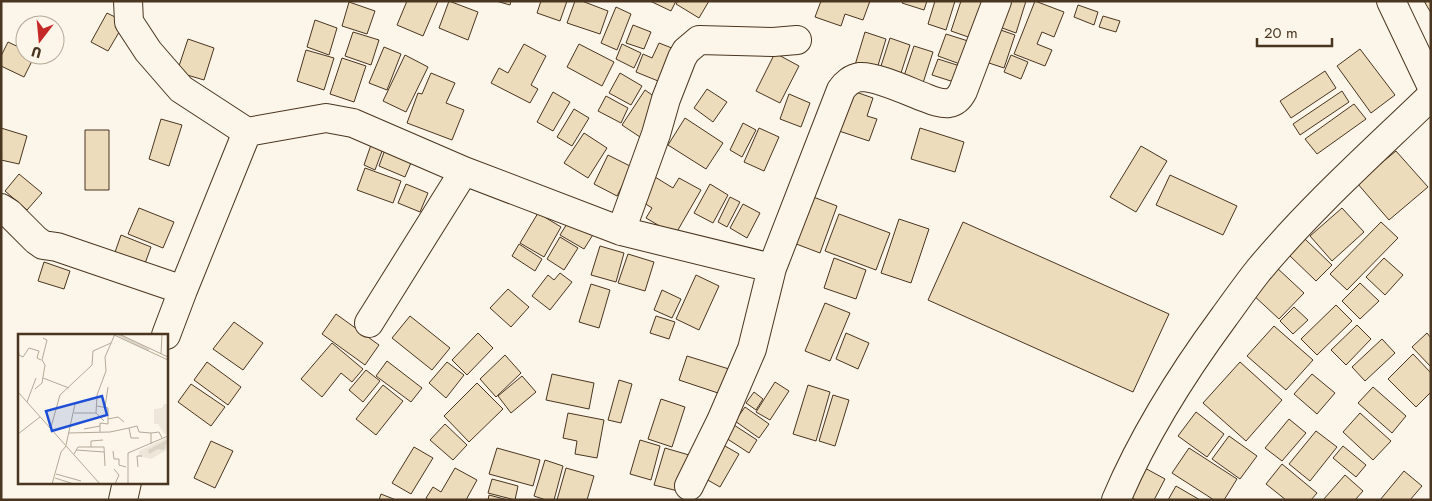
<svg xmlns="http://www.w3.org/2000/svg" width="1432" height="501" font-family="Jost,sans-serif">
  <rect width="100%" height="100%" fill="#fbf6e9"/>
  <path fill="#ecdcbc" stroke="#4a3520" d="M407,1H438L423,36L397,25Z
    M449,1L478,12L468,40L439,28Z
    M496,1H511L510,5Z
    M541,1H567L560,21L537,13Z
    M575,1H582L608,11L600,34L567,23Z
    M650,1H676L671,11Z
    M678,1H709L699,18L676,4Z
    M821,1H870L863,20L845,14L841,26L815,17Z
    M903,1H927L924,10L902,3Z
    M935,1H955L946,30L928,24Z
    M961,1H986L974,39L951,31Z
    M1003,1H1026L1016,33L994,25Z
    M1035,1L1064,12L1054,37L1042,32L1037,44L1052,50L1045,66L1014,54Z
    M1424,1H1431V13Z
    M349,2L375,11L367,34L342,26Z
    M1078,5L1098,12L1094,25L1074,17Z
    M616,7L631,14L617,50L601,43Z
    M107,13L125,22L108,51L91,42Z
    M1103,16L1120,21L1116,32L1099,27Z
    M315,20L337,28L329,55L307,47Z
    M633,25L651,32L644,49L626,43Z
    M992,27L1015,35L1004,68L980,60Z
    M353,32L379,40L371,65L345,56Z
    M865,32L886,39L876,72L855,65Z
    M946,34L968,41L960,64L938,56Z
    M890,38L910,45L900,76L880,69Z
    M188,39L214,48L204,80L177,72Z
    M8,42L25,50V55H35L24,77L1,66V56Z
    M659,43L677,50L663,83L636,72L643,54L652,58Z
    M524,44L546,56L531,85L538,89L530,103L491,83L499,68L508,73Z
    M579,44L614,62L602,86L567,67Z
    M622,44L641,53L634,68L616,59Z
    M914,46L933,52L923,83L904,76Z
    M384,47L401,54L387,90L369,83Z
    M1360,49L1395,95L1371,113L1337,66Z
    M306,50L334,58L324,90L297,81Z
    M775,53L799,66L780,103L756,91Z
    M405,55L428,67L406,112L383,101Z
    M1011,55L1028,62L1021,79L1004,72Z
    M342,58L366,66L354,102L330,94Z
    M938,59L960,66L954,82L932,75Z
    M1325,71L1336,88L1291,118L1280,101Z
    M431,73L455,83L446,103L464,110L452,140L407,123L418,93L422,94Z
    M620,73L642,86L631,105L609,93Z
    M707,89L727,102L713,122L694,108Z
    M645,90L662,102L640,137L622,125Z
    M850,90L873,98L867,116L877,119L869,141L836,130Z
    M1342,91L1349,102L1300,135L1293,124Z
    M553,92L570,102L553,131L537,122Z
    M789,94L810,103L801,127L780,119Z
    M606,96L628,108L621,123L598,111Z
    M1354,104L1366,119L1317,154L1305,139Z
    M574,109L589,118L572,146L557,137Z
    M685,118L723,143L706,169L668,145Z
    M161,119L182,125L169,166L149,159Z
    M743,123L756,130L742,157L730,150Z
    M1,128L27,136L19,164L1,160Z
    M759,128L779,137L764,171L744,162Z
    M920,128L964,142L955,172L911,159Z
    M85,130H109V190H85Z
    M584,133L607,148L588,178L564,163Z
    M373,139L385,143L375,170L364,165Z
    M1141,146L1167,161L1136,212L1110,197Z
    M386,147L413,158L405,177L379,166Z
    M1396,151L1428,187L1389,220L1357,183Z
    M608,155L632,167L617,196L594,184Z
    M365,168L401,181L393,203L357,190Z
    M19,174L42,193L27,210L5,191Z
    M1170,175L1237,206L1223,235L1156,205Z
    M655,177L673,188L679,178L701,190L675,235L646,218L652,208L641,201Z
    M406,184L428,193L420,212L398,203Z
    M710,184L728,195L713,223L694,213Z
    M808,195L837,206L820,253L791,242Z
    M730,197L740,202L727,227L718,222Z
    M743,204L760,213L747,238L730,228Z
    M139,208L174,222L163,248L128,234Z
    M1342,208L1364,232L1332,261L1310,236Z
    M538,213L561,227L544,257L520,243Z
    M839,214L890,233L876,270L825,251Z
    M570,219L594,233L584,249L560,235Z
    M899,219L929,229L911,283L881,273Z
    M963,222L1169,314L1133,392L928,300Z
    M1381,222L1398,238L1347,290L1330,274Z
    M121,235L151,247L143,269L113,258Z
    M560,237L578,248L564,270L547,259Z
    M1305,239L1332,265L1316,281L1289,255Z
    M519,244L542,259L535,271L512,256Z
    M600,246L624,253L616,282L591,275Z
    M628,254L654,262L645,291L618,283Z
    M834,258L866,270L856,299L824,288Z
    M1384,258L1403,275L1385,295L1366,277Z
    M44,262L70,271L64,289L38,281Z
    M1276,267L1304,293L1279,319L1251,293Z
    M560,273L572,282L550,310L532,296L548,275L554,280Z
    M696,275L719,286L699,330L676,319Z
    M1360,283L1379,301L1360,319L1342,301Z
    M591,284L610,290L599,328L579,322Z
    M508,289L529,307L511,327L490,308Z
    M662,290L681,299L672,318L654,310Z
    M825,303L850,313L830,361L805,351Z
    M1336,305L1352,321L1317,355L1301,339Z
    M1294,307L1308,320L1293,334L1280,321Z
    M336,314L379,345L365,365L322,334Z
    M410,316L450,348L432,370L392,338Z
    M656,316L675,322L669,339L650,333Z
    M234,322L263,343L243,370L213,349Z
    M1357,325L1371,339L1346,365L1331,350Z
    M1274,326L1313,360L1286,390L1247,356Z
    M478,333L493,348L467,375L452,360Z
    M846,333L869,343L858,369L836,359Z
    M1427,333L1431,338V367L1412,347Z
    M1382,339L1395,353L1365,381L1352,367Z
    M332,343L363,369L352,382L341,373L322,397L301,379Z
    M1413,354L1431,373V392L1416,407L1388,379Z
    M505,355L521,373L496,397L480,379Z
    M687,356L729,369L721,394L679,380Z
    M387,361L422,388L411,402L376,376Z
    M207,362L241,387L228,405L194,380Z
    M447,362L464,375L446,398L429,383Z
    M1240,362L1282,400L1246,441L1203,403Z
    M366,370L380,381L363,402L349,390Z
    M552,374L594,383L589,409L546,400Z
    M1312,374L1335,393L1317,414L1294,394Z
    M522,376L536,392L511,413L498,396Z
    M619,380L632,384L621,423L608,420Z
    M775,382L789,391L770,420L756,412Z
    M477,383L503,409L469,442L444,416Z
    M191,384L225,407L211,426L178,402Z
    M383,385L403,401L376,435L356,419Z
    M808,385L830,392L816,441L793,434Z
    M1373,387L1406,416L1392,433L1358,403Z
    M754,392L763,399L756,410L746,403Z
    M833,395L849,400L835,446L819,441Z
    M661,399L685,407L672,447L648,439Z
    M745,407L769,424L759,438L735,421Z
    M1196,412L1224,434L1207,457L1178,436Z
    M568,413L604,420L597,458L575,454L577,441L563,438Z
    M1360,413L1391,441L1373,460L1343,432Z
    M1289,419L1306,433L1282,461L1265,448Z
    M445,424L467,445L453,460L430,440Z
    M734,425L757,440L749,453L726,438Z
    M1316,431L1337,447L1310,481L1289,464Z
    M1229,436L1257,456L1240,479L1212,459Z
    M640,440L660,446L651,480L630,474Z
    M211,441L233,451L215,488L194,478Z
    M718,442L739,454L720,487L699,475Z
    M1343,446L1366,465L1356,477L1333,458Z
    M414,447L433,458L411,494L392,483Z
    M497,448L540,460L533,486L489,474Z
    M665,448L689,455L678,491L654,485Z
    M1189,448L1237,479L1224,500H1214L1172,473Z
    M545,460L563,466L554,500H546L534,496Z
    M1282,464L1317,493L1311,500H1286L1266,484Z
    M1143,467L1165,479L1154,500H1136L1128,496Z
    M455,468L477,480L466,500H429L426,498L433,487L441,492Z
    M566,468L594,476L587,500H557Z
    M1404,471L1422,486L1410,500H1380Z
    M1345,475L1363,491L1355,500H1323Z
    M492,479L518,486L515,500L488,493Z
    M1176,486L1200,500H1168Z
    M381,494L396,500H379Z
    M489,495L508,500H488Z"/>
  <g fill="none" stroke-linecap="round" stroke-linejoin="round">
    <defs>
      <path id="minor" d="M128,1L129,22L148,51L181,89L247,132L326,118L353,123L464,171L621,231L772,268
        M1,208L9,213L36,240L43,245L57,247L183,290
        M621,231L656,134L666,99L682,58L686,51L699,40L773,42L797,40
        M369,323L464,171
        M166,335L183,290L247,132
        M689,486L721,421L752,349L772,268L841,90C845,84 852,78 860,77C876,76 910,92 926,98C933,101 941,104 949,103C955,102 960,97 963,91L997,1
        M123,500L127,482
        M1116,500C1144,434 1182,374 1224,317C1235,302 1246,286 1258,271C1310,208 1372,153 1431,96"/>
      <path id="major" d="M1391,1L1431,85"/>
    </defs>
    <use href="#minor" stroke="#4a3520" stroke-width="30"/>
    <use href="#major" stroke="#4a3520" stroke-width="30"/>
    <use href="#minor" stroke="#fbf6e9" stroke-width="28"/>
    <use href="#major" stroke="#fbf6e9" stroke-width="28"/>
  </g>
  <g transform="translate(18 334)">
    <rect width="150" height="150" fill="#fbf6e9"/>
    <path d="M146,70H150V100L147,101L140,90H136V75L144,74ZM150,103V115L133,125L121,122V117Z" fill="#ede6d9"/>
    <path d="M150,105L146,116L140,115L131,120L130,116Z" fill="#dcd4c6"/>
    <path fill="none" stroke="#dcd4c6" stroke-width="2.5" d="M99,0L131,16"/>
    <path fill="none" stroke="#b4a999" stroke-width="1" d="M94,0L150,26M101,0L150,23M0,13L1,21L5,23L11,14L21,17L19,24L23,26M143,20L144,0M25,44L51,54M17,55L24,49L27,31L24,26L29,6L25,4M0,58L82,150M9,68L18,44M79,72L90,74V90L82,89V98M87,73L90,53M56,79H78L86,87M78,79L79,61L88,37L87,23L97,0M90,85L100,83L106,88M33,93L42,61L74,31L75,17L93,9M111,94L119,92L121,98L133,99M66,95L82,92M50,99L92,98L111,94L113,104H121M0,100L22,83M133,110V99L141,98L144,104M48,111L57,70M73,113V107L85,106M58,116L86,118M95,117L96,125H101V131L108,133M56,120L60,113H86L87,132M120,133L119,122H124M96,135L101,141L97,150M38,140L63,147M37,144L56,150M34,150L43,118L48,112M110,150V119L150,102"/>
    <path fill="#1d4ed8" fill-opacity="0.15" stroke="#1d4ed8" stroke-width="2.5" d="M84,62L89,81L34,97L28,77Z"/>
    <rect width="150" height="150" fill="none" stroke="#4a3520" stroke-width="2.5"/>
  </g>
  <rect width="1432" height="501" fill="none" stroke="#4a3520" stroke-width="5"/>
  <g transform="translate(40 40) rotate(196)"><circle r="24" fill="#fbf6e9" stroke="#b4a999"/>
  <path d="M0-4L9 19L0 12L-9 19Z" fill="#c62828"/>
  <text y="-8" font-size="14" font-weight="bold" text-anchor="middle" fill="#4a3520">U</text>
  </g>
  <path d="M1257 38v8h75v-8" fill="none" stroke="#4a3520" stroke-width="2.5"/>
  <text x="1264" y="38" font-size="15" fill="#4a3520" stroke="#fbf6e9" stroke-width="4" paint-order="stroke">20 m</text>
</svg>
